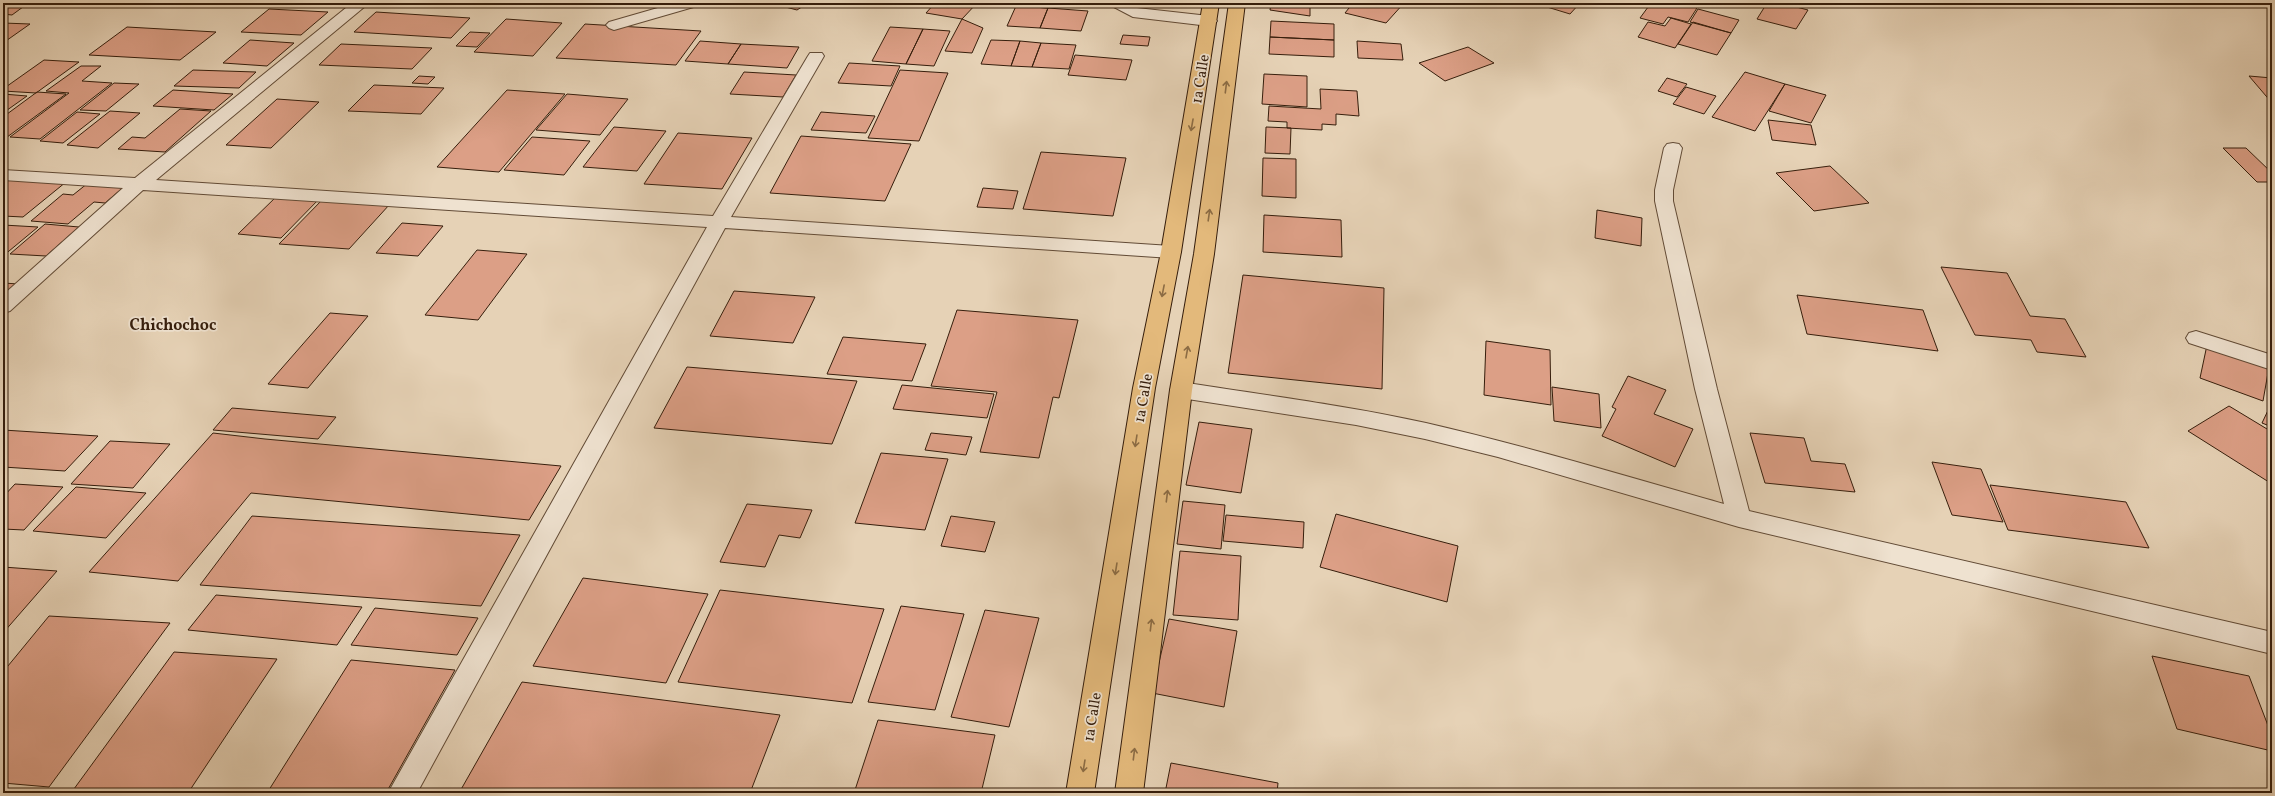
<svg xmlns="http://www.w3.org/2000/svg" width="2275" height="796" font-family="Vollkorn,serif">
  <rect width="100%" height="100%" fill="#e6d2b6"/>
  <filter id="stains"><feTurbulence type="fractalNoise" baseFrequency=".005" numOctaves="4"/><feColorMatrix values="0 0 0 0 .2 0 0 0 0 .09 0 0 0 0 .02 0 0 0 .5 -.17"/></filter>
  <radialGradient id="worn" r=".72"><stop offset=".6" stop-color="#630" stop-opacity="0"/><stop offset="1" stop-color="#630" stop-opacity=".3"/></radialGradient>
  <path fill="#dc9f86" stroke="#361e0c" d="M5,3L27,4L12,15L3,14V5Z
    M246,3H303L299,7L244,4Z
    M770,3H808L797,10Z
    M935,3H977L962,19L926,13Z
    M1017,3H1050L1048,8L1016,6Z
    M1271,3H1310V16L1270,10Z
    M1353,3H1404L1386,23L1345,13Z
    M1534,3H1580L1570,14Z
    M1651,3H1676L1697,8L1688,22L1668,17L1663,24L1640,18Z
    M1745,3H1765L1763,7Z
    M1767,3H1781L1808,10L1796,29L1757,19Z
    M1016,6L1048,8L1040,28L1007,26Z
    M1048,8L1088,11L1081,31L1040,28Z
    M269,9L328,12L301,35L241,32Z
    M1698,9L1739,20L1731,33L1690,22Z
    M376,12L470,18L451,38L354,32Z
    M1671,18L1691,24L1675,48L1638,37L1648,22L1665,26Z
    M506,19L562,23L533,56L474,52Z
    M962,19L983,28L972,53L945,51Z
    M1271,21L1334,24V40L1270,37Z
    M1693,22L1731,33L1717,55L1678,44Z
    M3,23L30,24L3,43Z
    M585,24L701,31L676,65L556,58Z
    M127,27L216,32L180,60L89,55Z
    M890,27L923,29L906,64L872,61Z
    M923,29L950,31L934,66L906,64Z
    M470,32L490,33L477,47L456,46Z
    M1123,35L1150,37L1148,46L1120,44Z
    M1270,37L1334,40V57L1269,54Z
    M250,40L294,43L267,66L223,63Z
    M991,40L1020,41L1011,66L981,64Z
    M700,41L741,44L728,64L685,61Z
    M1020,41L1041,43L1032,67L1011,66Z
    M1357,41L1401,44L1403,60L1358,58Z
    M1041,43L1076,45L1069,69L1032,67Z
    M341,44L432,48L412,69L319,65Z
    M741,44L799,47L787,68L728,64Z
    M1468,47L1494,63L1445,81L1419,63Z
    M1075,55L1132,60L1126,80L1068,75Z
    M44,60L79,62L36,93L3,91V89Z
    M849,63L900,66L891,86L838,83Z
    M81,66H101L82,81L112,83L40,139L10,137L69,93L46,91Z
    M193,70L256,72L239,88L174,86Z
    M900,70L948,73L919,141L868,138Z
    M744,72L796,75L783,97L730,94Z
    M1745,72L1785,84L1755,131L1712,117Z
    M1264,74L1307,76V107L1262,104Z
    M419,76L435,77L428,84L412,83Z
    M2249,76L2272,78V103Z
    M1667,78L1687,84L1677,97L1658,91Z
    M114,83L139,84L106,111L80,110Z
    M1785,84L1826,95L1811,123L1769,111Z
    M374,85L444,88L421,114L348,111Z
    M1686,87L1716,96L1704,114L1673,104Z
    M1320,89L1357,91L1359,116L1336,114V125L1322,124V130L1287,128V122L1268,121L1269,106L1321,109Z
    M173,90L233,94L214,110L153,106Z
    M507,90L565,94L499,172L437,167Z
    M37,92L66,94L3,140V117Z
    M3,94L27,96L3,113Z
    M567,94L628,99L600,135L536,130Z
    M277,99L319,102L271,148L226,145Z
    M180,109L211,111L165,152L118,149L132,137L145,138Z
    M110,111L140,113L98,148L67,145Z
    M77,112L100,114L63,143L40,141Z
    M821,112L875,116L866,133L811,130Z
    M1768,120L1811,125L1816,145L1772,140Z
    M614,127L666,131L637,171L583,167Z
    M1266,127L1291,128L1290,154L1265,153Z
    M678,133L752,138L722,189L644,184Z
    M801,136L911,144L885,201L770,193Z
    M532,137L590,141L564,175L504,170Z
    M2223,148H2246L2272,173V182H2257Z
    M1041,152L1126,158L1113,216L1023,209Z
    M1263,158L1296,159V198L1262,196Z
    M1830,166L1869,203L1814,211L1776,173Z
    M3,178L66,182L23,217L3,216Z
    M88,183L125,186L105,203L94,202L68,224L31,221L63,194L73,195Z
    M983,188L1018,191L1013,209L977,207Z
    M278,195L320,198L281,238L238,234Z
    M323,199L390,204L349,249L279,244Z
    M1597,210L1642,218L1641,246L1595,238Z
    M1264,215L1341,220L1342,257L1263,252Z
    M402,223L443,226L418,256L376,253Z
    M45,224L79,227L46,256L10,254Z
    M3,225L38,227L3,256Z
    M477,250L527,254L478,320L425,315Z
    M1941,267L2007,273L2030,316L2065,319L2086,357L2037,352L2031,340L1975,335Z
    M1243,275L1384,288L1382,389L1228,373Z
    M3,283L19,284L3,298Z
    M734,291L815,297L793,343L710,336Z
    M1797,295L1923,310L1938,351L1807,334Z
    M957,310L1078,320L1059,398L1053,397L1039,458L980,452L997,392L931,386Z
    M330,313L368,316L308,388L268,384Z
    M843,337L926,344L912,381L827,374Z
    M1486,341L1550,350L1551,405L1484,395Z
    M2207,345L2269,367L2263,401L2200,378Z
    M687,367L857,381L832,444L654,428Z
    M1628,376L1666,390L1654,414L1693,429L1675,467L1602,436L1616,409L1612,407Z
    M902,385L994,394L987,418L893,409Z
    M1552,387L1599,394L1601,428L1554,421Z
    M2272,402V427L2262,423Z
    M2229,406L2272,432V484L2188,431Z
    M232,408L336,417L318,439L213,430Z
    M1199,422L1252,429L1241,493L1186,485Z
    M3,430L98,436L65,471L3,467Z
    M213,433L265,439L561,466L529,520L251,493L178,581L89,572Z
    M931,433L972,437L966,455L925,450Z
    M1750,433L1804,438L1811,461L1845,464L1855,492L1765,483Z
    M110,441L170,444L133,488L71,484Z
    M881,453L948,459L925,530L855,523Z
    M1932,462L1981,469L2003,522L1952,515Z
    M15,484L63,487L24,530L3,529V497Z
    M1990,485L2126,502L2149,548L2008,530Z
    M76,487L146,493L106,538L33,531Z
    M1183,501L1225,505L1221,549L1177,544Z
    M747,504L812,510L800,538L779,535L765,567L720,562Z
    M1336,514L1458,546L1447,602L1320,567Z
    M1226,515L1304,522L1303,548L1223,541Z
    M252,516L520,535L481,606L200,585Z
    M951,516L995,522L985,552L941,546Z
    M1180,551L1241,556L1238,620L1173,615Z
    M3,567L57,571L3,633Z
    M583,578L708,594L666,683L533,666Z
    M720,590L884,609L852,703L678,682Z
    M216,595L362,607L337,645L188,630Z
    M901,606L964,614L935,710L868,702Z
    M375,608L478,618L457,655L351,645Z
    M985,610L1039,618L1009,727L951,717Z
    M49,616L170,623L49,787L3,783V672Z
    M1169,619L1237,631L1224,707L1152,693Z
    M174,652L277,659L188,793H71Z
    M2152,656L2249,676L2272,736V751L2177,729Z
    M351,660L455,670L386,793H267Z
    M522,682L780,715L750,793H459Z
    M878,720L995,735L981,793H854Z
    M1171,763L1278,783L1277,793H1165Z"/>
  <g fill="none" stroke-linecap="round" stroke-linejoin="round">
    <defs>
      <path id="service" d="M675,3H700L697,6L614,30L609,28L606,25L609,22Z
        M1109,3H1128L1137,8L1209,16L1214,18L1217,21L1214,24L1209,26L1133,17L1112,6Z"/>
      <path id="minor" d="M352,3H369L156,180L713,216L808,56L810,53H822L824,56L731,217L1171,246L1178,248L1181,252L1178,256L1171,258L725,228L417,793H388L707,227L143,190L10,311L3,313V295L123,188L3,180V170L135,178Z
        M1673,143L1679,144L1682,148L1673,190V201L1717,389L1749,511L2272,632V654L1739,527L1498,457L1425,439L1356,425L1181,398L1173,395L1170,390L1173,385L1181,382C1263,395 1345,405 1426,423C1526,446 1625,476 1724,504L1695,389L1655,201V190L1664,148L1667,144Z
        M2196,331L2272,355V370L2189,343L2186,338L2189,333Z"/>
      <path id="primary" d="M1203,3H1219L1181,252L1155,388L1094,793H1066L1133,388L1161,252Z
        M1229,3H1245L1214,254L1192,390L1143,793H1115L1170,390L1194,254Z"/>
    </defs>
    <use href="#service" stroke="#624b36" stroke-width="2"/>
    <use href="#minor" stroke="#624b36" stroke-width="2"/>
    <use href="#primary" stroke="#361e0c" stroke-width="2"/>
    <use href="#service" fill="#efe2d0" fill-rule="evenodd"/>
    <use href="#minor" fill="#efe2d0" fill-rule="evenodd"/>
    <use href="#primary" fill="#e3b97b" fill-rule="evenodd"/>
  </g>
  <defs><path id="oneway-shaft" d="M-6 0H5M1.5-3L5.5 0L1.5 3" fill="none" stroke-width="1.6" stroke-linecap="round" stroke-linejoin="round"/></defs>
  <g stroke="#8c6c44">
    <use href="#oneway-shaft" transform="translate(1226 87) rotate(-83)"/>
    <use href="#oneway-shaft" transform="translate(1192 125) rotate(100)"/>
    <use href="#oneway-shaft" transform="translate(1209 215) rotate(-82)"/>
    <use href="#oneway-shaft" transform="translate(1163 291) rotate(101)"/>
    <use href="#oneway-shaft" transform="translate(1187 352) rotate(-80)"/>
    <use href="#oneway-shaft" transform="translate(1136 441) rotate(99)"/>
    <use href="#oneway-shaft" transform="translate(1167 496) rotate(-83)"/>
    <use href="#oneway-shaft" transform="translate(1116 569) rotate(99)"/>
    <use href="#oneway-shaft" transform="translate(1151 625) rotate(-83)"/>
    <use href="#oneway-shaft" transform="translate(1134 754) rotate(-83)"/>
    <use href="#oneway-shaft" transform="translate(1084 766) rotate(99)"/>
  </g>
  <g text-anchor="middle" stroke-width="3.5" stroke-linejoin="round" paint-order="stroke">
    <g font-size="15" fill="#361e0c" stroke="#efe2d0">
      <text transform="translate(1200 79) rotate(-81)" y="5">1a Calle</text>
      <text transform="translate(1143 398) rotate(-80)" y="5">1a Calle</text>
      <text transform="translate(1092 717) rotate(-81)" y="5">1a Calle</text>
    </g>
    <g font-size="16" font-weight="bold" fill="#361e0c" stroke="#efe2d0">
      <text x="173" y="330">Chichochoc</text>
    </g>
  </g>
  <rect width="2275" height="796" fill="none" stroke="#e6d2b6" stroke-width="16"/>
  <rect x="4" y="4" width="2267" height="788" fill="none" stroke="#361e0c" stroke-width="2"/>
  <rect x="8" y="8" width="2259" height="780" fill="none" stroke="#361e0c"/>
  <rect width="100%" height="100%" filter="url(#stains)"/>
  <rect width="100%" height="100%" fill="url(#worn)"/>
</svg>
